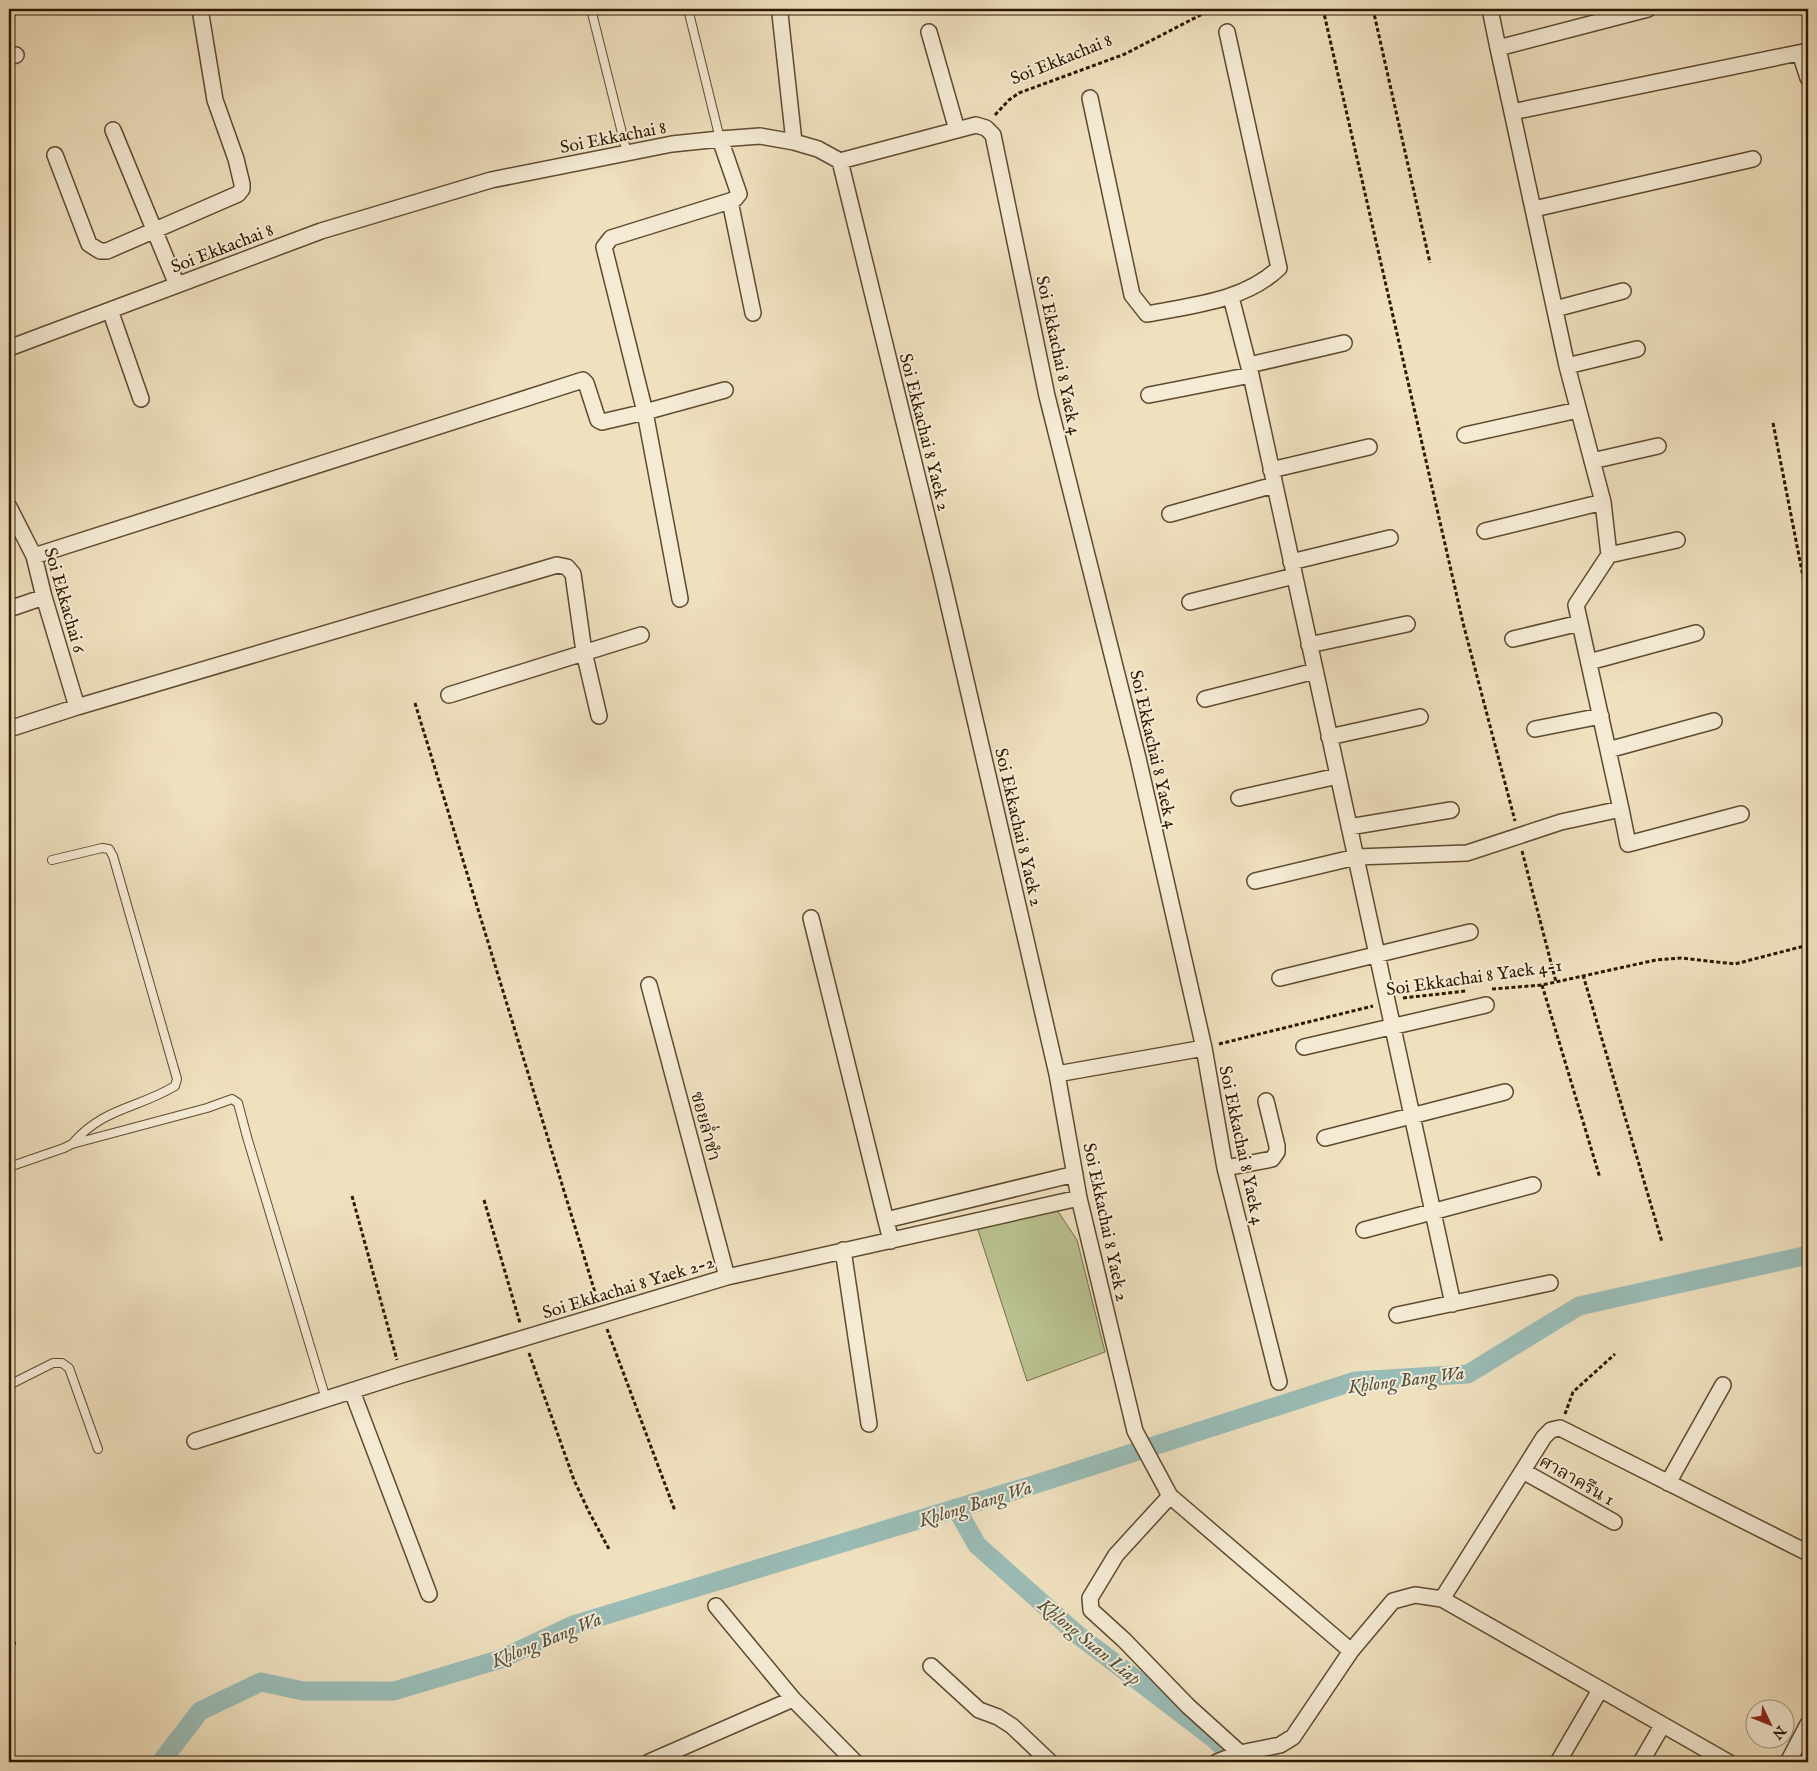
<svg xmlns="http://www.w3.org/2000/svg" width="1817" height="1771" font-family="'IM FELL English','Noto Serif Thai',serif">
  <rect width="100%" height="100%" fill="#efe0be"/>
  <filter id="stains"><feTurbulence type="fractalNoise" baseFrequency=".004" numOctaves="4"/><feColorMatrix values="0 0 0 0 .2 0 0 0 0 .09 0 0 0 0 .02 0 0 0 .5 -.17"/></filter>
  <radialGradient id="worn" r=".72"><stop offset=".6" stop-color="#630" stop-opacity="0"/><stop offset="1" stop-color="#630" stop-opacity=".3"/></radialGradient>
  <path fill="#bac291" stroke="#746d48" d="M1057,1210L1077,1240L1105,1352L1027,1381L976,1224Z"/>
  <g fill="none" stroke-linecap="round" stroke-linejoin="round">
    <path stroke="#9abcb6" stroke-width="19" d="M956,1508L977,1545L1078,1635L1213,1738L1238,1762
      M161,1762L200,1711L261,1682L303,1691H394L501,1659L573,1625L1036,1484L1355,1381L1468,1374L1579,1306L1808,1255"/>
    <defs>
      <path id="service" d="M591,9L627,153
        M688,9L720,139
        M52,860L102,848L109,849L113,856L177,1079L175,1086C137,1109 104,1107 72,1144
        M9,1167L64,1148L72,1144L207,1108L232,1099L238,1103L247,1137L326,1399
        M9,1385L53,1363H62L69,1368L98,1449"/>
      <path id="minor" d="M1490,9L1498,48
        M1648,9L1498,48L1512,112L1808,51
        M780,14L794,142
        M929,32L957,130
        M1800,53L1808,78
        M9,57L16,55
        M1090,98L1132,295L1147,314C1193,305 1244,301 1279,268L1227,32
        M113,130L177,285
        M720,139L739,194L735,199L730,201L611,238L604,247L645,412L725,390
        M55,155L89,244L100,251H107L238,194L242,189V184L236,159L215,100L200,9
        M840,161L942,577L1057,1074L1079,1198L1135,1431L1170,1496L1351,1651
        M730,201L753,313
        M1534,209L1753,159
        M1231,297L1251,375L1453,1304
        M1555,309L1623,291
        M110,310L141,399
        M9,348L321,231L491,180L672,144L720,139L760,136L794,142L818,149L840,161L976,125L986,128L993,135L1047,396L1138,758L1204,1048L1225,1168L1279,1382
        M1249,365L1344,343
        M1567,366L1637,349
        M1149,395L1251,375
        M1465,435L1578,410
        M1592,461L1658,446
        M1271,470L1369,447
        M9,507L34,556L44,597L77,707
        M1170,514L1274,485
        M1485,531L1603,502
        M1609,555L1677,540
        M34,556L583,380L586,383L598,420L602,422L645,412L680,599
        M1291,562L1390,538
        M1190,602L1294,576
        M9,609L44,597
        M1513,639L1580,623
        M1309,645L1407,624
        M1589,662L1696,633
        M449,695L641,635
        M1205,699L1315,671
        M9,729L77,707L557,565L567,567L573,574L584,652L599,716
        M1535,729L1601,716
        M1329,737L1420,717
        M1608,750L1714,721
        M1239,798L1338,776
        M1621,809L1628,844L1741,814
        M1349,827L1451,810
        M1255,881L1356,857L1467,853L1561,822L1621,809L1576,605L1609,555L1603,502L1567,366L1512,112
        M811,918L891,1241
        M1280,978L1470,932
        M649,985L727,1277
        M1304,1047L1486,1005
        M1057,1074L1204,1048
        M1325,1138L1505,1092
        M1225,1168L1272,1159L1277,1152V1146L1266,1101
        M886,1220L1075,1174
        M1364,1230L1533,1185
        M843,1250L869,1424
        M1397,1315L1550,1283
        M352,1391L429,1594
        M195,1441L401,1375L727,1277L1079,1198
        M1523,1471L1614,1522
        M1668,1483L1723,1385
        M1170,1496L1116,1555L1090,1598L1091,1610L1124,1640L1188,1706L1240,1753
        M1442,1599L1544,1437L1551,1430L1560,1428L1808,1553
        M716,1606L793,1699L855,1762
        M931,1666L979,1710L998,1717L1012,1726L1050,1762
        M649,1762L793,1699
        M1217,1762L1240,1753L1280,1745L1293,1737L1351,1651L1393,1601L1415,1595L1442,1599L1728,1762
        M1558,1762L1600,1690
        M1641,1762L1662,1726
        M1788,1762L1808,1724"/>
    </defs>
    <use href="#service" stroke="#5e4a30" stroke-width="10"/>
    <use href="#minor" stroke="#5e4a30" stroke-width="18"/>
    <path stroke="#2d1800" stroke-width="3" stroke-dasharray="4 2.5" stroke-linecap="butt" d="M1323,9L1463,623L1515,821
      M1373,9L1430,263
      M995,115L1009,100L1019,93L1125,54L1212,9
      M1773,423L1808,602
      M415,703L597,1299
      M1522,851L1556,982
      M1583,975L1662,1242
      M1542,985L1600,1178
      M1492,989L1542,985L1656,960L1681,958L1735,964L1808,945
      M1403,998L1466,991
      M1219,1044L1373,1006
      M352,1196L397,1360
      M484,1200L520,1323
      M607,1329L675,1511
      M529,1353L574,1480L589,1512L610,1551
      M1565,1414L1573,1392L1615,1354
      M9,1629L15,1645L9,1651"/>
    <use href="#service" stroke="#f5ebd5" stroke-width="8"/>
    <use href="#minor" stroke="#f5ebd5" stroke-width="15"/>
  </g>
  <g text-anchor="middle" stroke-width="4" stroke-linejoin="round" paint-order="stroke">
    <g font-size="18" fill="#2d1800" stroke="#f5ebd5">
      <text transform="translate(1061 59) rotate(-22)" y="6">Soi Ekkachai 8</text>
      <text transform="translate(613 137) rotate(-11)" y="6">Soi Ekkachai 8</text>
      <text transform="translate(222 248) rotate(-21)" y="6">Soi Ekkachai 8</text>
      <text transform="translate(1059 355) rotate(78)" y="6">Soi Ekkachai 8 Yaek 4</text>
      <text transform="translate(925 432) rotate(76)" y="6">Soi Ekkachai 8 Yaek 2</text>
      <text transform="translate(65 600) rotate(74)" y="6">Soi Ekkachai 6</text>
      <text transform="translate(1154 749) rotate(77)" y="6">Soi Ekkachai 8 Yaek 4</text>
      <text transform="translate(1019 827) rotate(77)" y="6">Soi Ekkachai 8 Yaek 2</text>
      <text transform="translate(1474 977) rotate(-8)" y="6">Soi Ekkachai 8 Yaek 4-1</text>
      <text transform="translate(706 1126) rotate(75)" y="6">ซอยล่ำชำ</text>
      <text transform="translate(1242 1145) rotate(78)" y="6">Soi Ekkachai 8 Yaek 4</text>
      <text transform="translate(1106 1222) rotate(78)" y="6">Soi Ekkachai 8 Yaek 2</text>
      <text transform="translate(628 1287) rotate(-17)" y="6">Soi Ekkachai 8 Yaek 2-2</text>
      <text transform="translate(1577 1480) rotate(30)" y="6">ศาลาครืน 1</text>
    </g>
    <g font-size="19" font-style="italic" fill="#535140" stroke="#f5ebd5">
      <text transform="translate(1406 1379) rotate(-7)" y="7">Khlong Bang Wa</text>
      <text transform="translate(975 1503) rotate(-17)" y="7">Khlong Bang Wa</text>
      <text transform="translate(546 1639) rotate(-22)" y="7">Khlong Bang Wa</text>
      <text transform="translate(1090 1641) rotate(39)" y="7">Khlong Suan Liap</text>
    </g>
  </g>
  <rect width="1817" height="1771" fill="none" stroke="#efe0be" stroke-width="30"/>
  <rect x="10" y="10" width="1797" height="1751" fill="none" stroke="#2d1800" stroke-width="2.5"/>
  <rect x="15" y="15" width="1787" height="1741" fill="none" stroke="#2d1800"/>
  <g transform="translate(1770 1724) rotate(133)"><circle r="24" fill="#f5ebd5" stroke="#a59780"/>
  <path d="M0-4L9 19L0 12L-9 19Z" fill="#8f2418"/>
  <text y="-8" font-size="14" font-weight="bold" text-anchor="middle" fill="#2d1800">N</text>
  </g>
  <rect width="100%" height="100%" filter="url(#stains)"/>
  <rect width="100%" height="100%" fill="url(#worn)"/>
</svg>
